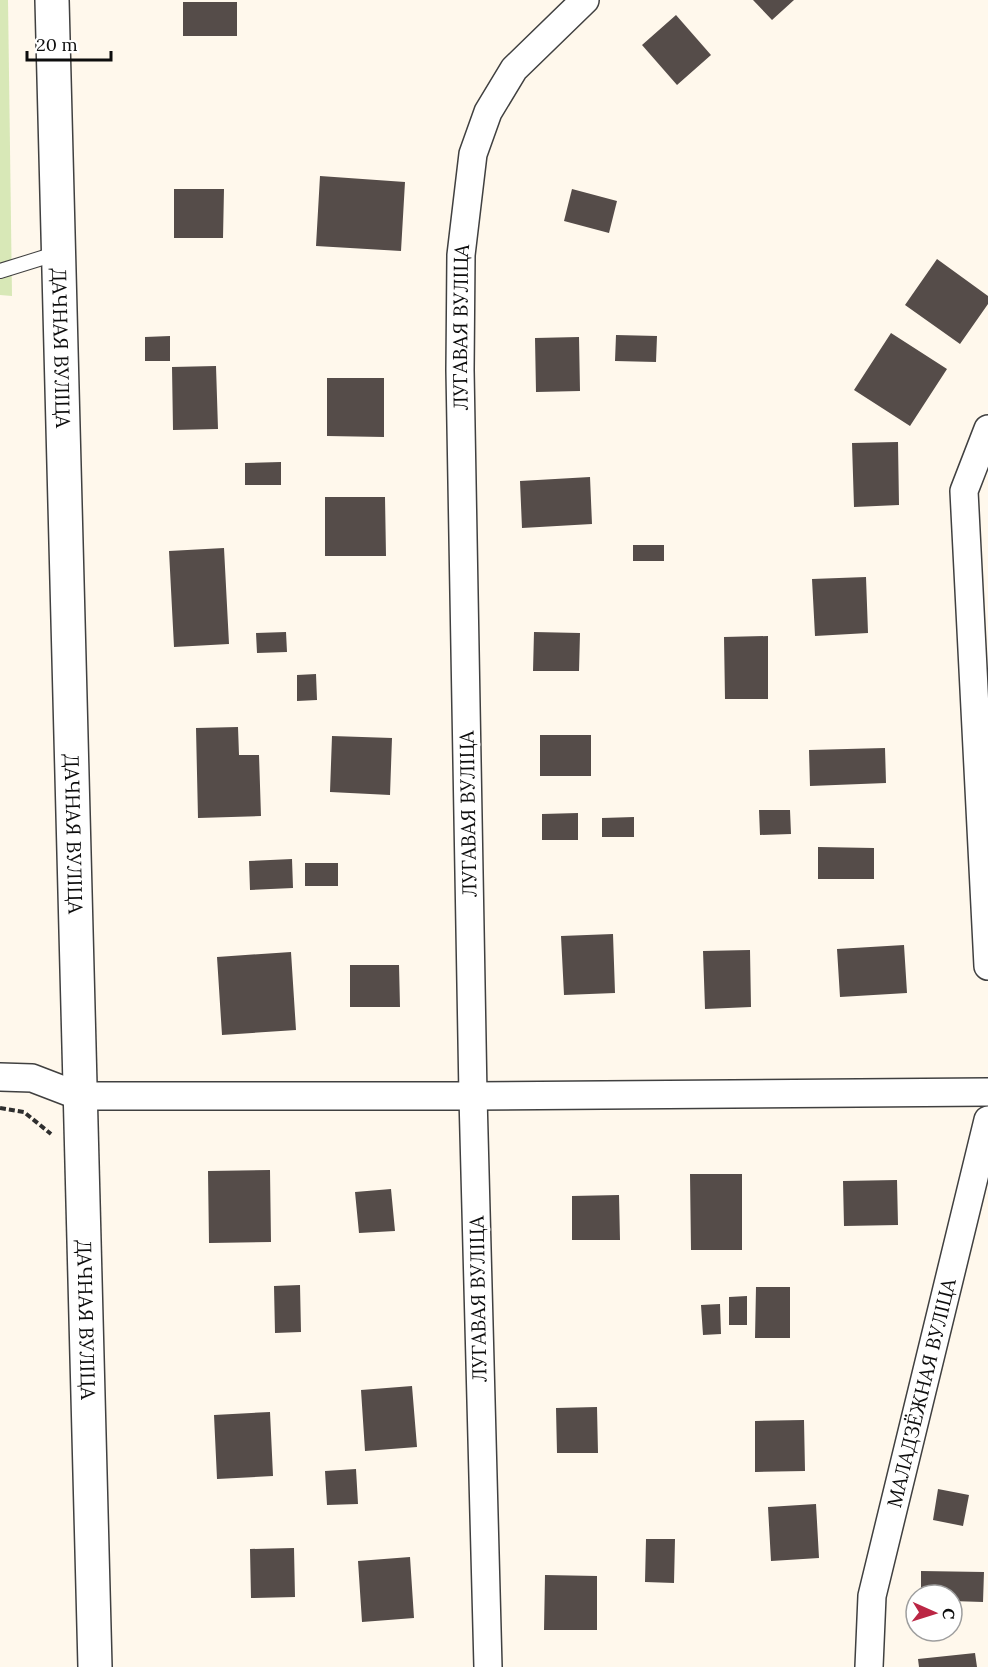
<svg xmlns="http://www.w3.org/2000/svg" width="988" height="1667" font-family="Lora,serif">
  <rect width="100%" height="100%" fill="#fff8ec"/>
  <path fill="#d8e8b7" d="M0,0H8L12,296L0,295Z"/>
  <path fill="#554c49" d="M753,0H794L772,20Z
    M183,2H237V36H183Z
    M676,15L711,55L677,85L642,45Z
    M320,176L405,182L401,251L316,246Z
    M174,189H224L223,238H174Z
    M572,189L617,201L609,233L564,221Z
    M937,259L988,296V304L960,344L905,305Z
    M891,333L947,369L910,426L854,390Z
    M616,335L657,336L656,362L615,361Z
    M170,336V361H145V337Z
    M579,337L580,391L536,392L535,338Z
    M216,366L218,429L173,430L172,367Z
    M327,378H384V437L327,436Z
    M898,442L899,505L854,507L852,443Z
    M281,462V485H245V463Z
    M590,477L592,524L522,528L520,481Z
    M325,497H385L386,556H325Z
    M633,545H664V561H633Z
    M224,548L229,644L174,647L169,551Z
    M866,577L868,633L815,636L812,579Z
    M286,632L287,652L257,653L256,633Z
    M534,632L580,633L579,671H533Z
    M768,636V699H725L724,637Z
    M316,674L317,700L297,701V675Z
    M238,727L239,755H259L261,816L198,818L196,728Z
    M540,735H591V776H540Z
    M332,736L392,738L390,795L330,792Z
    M885,748L886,783L810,786L809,750Z
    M759,810H790L791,834L760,835Z
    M578,813V840H542V814Z
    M634,817V837H602V818Z
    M818,847L874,848V879H818Z
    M292,859L293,888L250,890L249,861Z
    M305,863H338V886H305Z
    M613,934L615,993L564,995L561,936Z
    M904,945L907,993L840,997L837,949Z
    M750,950L751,1007L705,1009L703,951Z
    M291,952L296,1030L222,1035L217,957Z
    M350,965H399L400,1007H350Z
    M270,1170L271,1242L209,1243L208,1171Z
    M690,1174H742V1250H691Z
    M897,1180L898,1225L844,1226L843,1181Z
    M391,1189L395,1231L359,1233L355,1192Z
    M619,1195L620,1240H572V1196Z
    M300,1285L301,1332L275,1333L274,1286Z
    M756,1287H790V1338H755Z
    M747,1296V1325H729V1297Z
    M720,1304L721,1334L703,1335L701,1305Z
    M412,1386L417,1447L365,1451L361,1390Z
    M597,1407L598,1453H557L556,1408Z
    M270,1412L273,1476L217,1479L214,1415Z
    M804,1420L805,1471L755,1472V1421Z
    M356,1469L358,1504L327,1505L325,1471Z
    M938,1489L969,1495L963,1526L933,1520Z
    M816,1504L819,1558L771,1561L768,1507Z
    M646,1539H675L674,1583L645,1582Z
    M294,1548L295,1597L251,1598L250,1549Z
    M410,1557L414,1618L362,1622L358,1561Z
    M921,1571L984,1572L983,1602L952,1601V1595H921Z
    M545,1575L597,1576V1630H544Z
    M975,1653L977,1667H919L918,1659Z"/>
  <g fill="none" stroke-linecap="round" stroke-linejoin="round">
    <defs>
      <path id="service" d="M0,271L58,253"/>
      <g id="minor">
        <path d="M988,429L964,491L988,966"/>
        <path d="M0,1077L32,1078L79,1096H473L988,1092"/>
        <path id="s1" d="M488,1667L473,1096L460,370L461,255L473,154L488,112L514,69L585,0"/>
        <path id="s2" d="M869,1667L872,1596L988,1120"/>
      </g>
      <g id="tertiary">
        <path id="s3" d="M52,0L95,1667"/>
      </g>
    </defs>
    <use href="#service" stroke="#404040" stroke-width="16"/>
    <use href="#minor" stroke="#404040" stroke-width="30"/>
    <use href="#tertiary" stroke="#404040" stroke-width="36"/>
    <path stroke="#2f2f2f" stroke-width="4" stroke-dasharray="6 3" stroke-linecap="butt" d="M0,1108L24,1112L51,1134"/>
    <use href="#service" stroke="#fff" stroke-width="14"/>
    <use href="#minor" stroke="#fff" stroke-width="27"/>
    <use href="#tertiary" stroke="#fff" stroke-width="33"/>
  </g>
  <g text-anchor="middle" stroke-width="6" stroke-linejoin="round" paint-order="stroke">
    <g font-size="20" fill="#0d0d0d" stroke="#fff">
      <text dy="7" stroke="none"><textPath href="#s1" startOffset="1340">ЛУГАВАЯ ВУЛІЦА</textPath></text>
      <text dy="7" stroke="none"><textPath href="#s3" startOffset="348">ДАЧНАЯ ВУЛІЦА</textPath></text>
      <text transform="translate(468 814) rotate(-91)" y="7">ЛУГАВАЯ ВУЛІЦА</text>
      <text dy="7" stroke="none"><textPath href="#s3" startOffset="834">ДАЧНАЯ ВУЛІЦА</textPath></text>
      <text transform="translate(478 1299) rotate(-91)" y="7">ЛУГАВАЯ ВУЛІЦА</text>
      <text dy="7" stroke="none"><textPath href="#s3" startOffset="1320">ДАЧНАЯ ВУЛІЦА</textPath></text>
      <text dy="7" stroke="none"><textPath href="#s2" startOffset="280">МАЛАДЗЁЖНАЯ ВУЛІЦА</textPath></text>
    </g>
  </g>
  <g transform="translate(934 1613) rotate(93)"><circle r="28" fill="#ffffff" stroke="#9e9e9e" stroke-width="1.5"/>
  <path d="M0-4.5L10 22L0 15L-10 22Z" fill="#bb2644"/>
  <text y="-9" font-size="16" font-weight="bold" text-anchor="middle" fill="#0d0d0d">С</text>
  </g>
  <path d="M27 51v9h84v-9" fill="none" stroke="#0d0d0d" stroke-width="3"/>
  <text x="36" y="51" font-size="18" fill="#0d0d0d" stroke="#ffffff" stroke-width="4.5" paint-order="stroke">20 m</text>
</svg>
